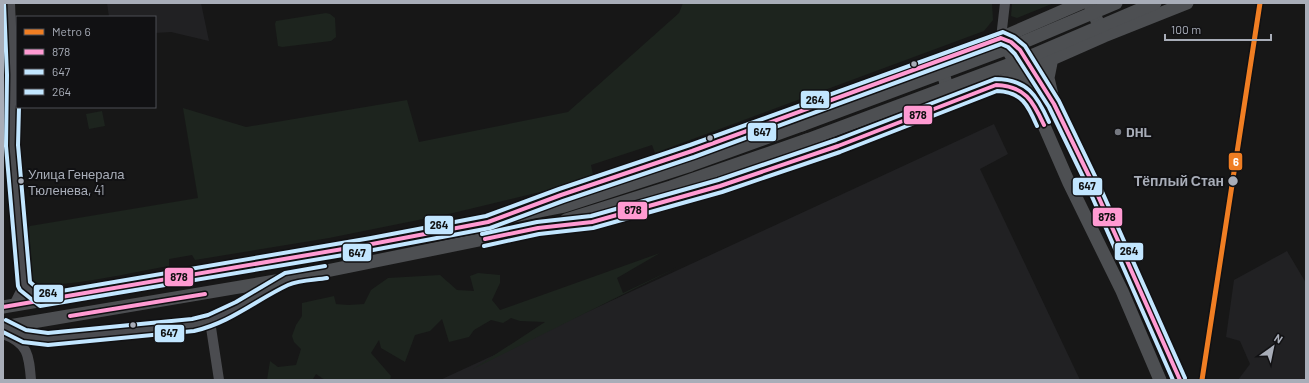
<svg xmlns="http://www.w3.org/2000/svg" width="1309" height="383" font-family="Barlow,sans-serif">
  <rect width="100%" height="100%" fill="#171717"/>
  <path fill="#212123" d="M107,3H201L209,41L171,32L155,33V17H109Z
    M994,124L1008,154L980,169L1080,380H440Z
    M1287,251L1306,283V380H1238L1250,364L1240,341L1226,337L1234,280Z"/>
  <path fill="#1d241e" d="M683,3H992L993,20L984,31L655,153L652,145L591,165L593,175L577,183L453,213L329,238L195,260L192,255L169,259V266C143,270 59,290 38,283C34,282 31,278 29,275L26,234L30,226L198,198L183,108L246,127L407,100L419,142L568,112L679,13Z
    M1012,3H1054L1017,18L1011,16Z
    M326,13L330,14L335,18L336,37L331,41L282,47L278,46L275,24L276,21Z
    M102,111L105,126L89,129L86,114Z
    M660,253L617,278L623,293L680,266L473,369L545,322L520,321L511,318L503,323L491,320L474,330L469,337L449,342L442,319L430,331L415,335L405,362L381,348L379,340L371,353L391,376L390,380H325L316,374L313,379L267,380L270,361L278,367L296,365L301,349L294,342L292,336L296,325L302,316V303L334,296L336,304L348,305L364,304L371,290L388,278L440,275L457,290L474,291L470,276L478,273L500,275V283L492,300L500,310Z"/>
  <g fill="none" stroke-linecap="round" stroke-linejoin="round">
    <path stroke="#4b4c50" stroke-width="10" d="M10,3L13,75L12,145L24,285L14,305
      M1001,38L1005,3
      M3,56L6,33
      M24,285L42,300
      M210,321L219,380
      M118,332C147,329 183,330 210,321C236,312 260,296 283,282
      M3,334C28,343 29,355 31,380"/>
    <path stroke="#4d4f52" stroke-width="13" d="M1089,3L1104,36
      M1002,39L1021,73L1069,183L1122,291L1160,380
      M1006,40C1044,55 1157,328 1180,380
      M930,70C956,75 944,95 934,110
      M1052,95L1048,78L1052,58
      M531,206L692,151L823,103L1001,38L1081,3
      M566,220L671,187L807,140
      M3,307L372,244L564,206L691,165L802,125
      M3,327L287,279L538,228L592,222L720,186L838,146L950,104L1104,36L1187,3"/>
    <path stroke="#4b4c50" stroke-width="10" d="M3,325C35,350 81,336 118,332"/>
    <path stroke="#4d4f52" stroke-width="13" d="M802,125L1019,44L1116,3
      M807,140L1024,59L1155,3"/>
    <defs>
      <path id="bus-1" d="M485,239L538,228L592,222L720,186L838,146L996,85C1025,86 1033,101 1044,125
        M3,307L372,244L488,222L561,195L692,151L1001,38L1011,42L1020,50L1054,104L1091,180L1180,380
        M70,316L205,294"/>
      <path id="bus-2" d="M4,3L7,75L6,146L18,286L20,290L40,306L373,250L490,228L563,201L694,157L1001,44L1008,47L1015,54L1049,107L1086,183L1173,380
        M484,246L539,234L593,228L722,192L840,152L997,91C1022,92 1028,105 1037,126
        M3,332L23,342L48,345L194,331C230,323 256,300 288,285C299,280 315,280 327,278"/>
      <path id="bus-3" d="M19,107L18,145L30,282L44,294L371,238L486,216L559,189L690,145L1003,32L1014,37L1025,46L1059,101L1096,178L1185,378
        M482,234L537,222L591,216L718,180L836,140L995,79C1027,79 1037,95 1049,122
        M6,320L26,330L48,333L192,319L208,315L236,302L285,273L325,266"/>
    </defs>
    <use href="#bus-1" stroke="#111113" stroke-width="7"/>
    <use href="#bus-2" stroke="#111113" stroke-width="7"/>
    <use href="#bus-3" stroke="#111113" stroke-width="7"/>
    <use href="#bus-1" stroke="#ff9ad2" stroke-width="4"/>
    <use href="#bus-2" stroke="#c2e6ff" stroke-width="4"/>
    <use href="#bus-3" stroke="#c2e6ff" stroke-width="4"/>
    <defs>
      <path id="metro-1" d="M1202,380L1260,3"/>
    </defs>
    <use href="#metro-1" stroke="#111113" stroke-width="8"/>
    <use href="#metro-1" stroke="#f07e23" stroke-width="5"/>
  </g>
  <g fill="#a8adb8" stroke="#111113" stroke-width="1.5">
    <circle cx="914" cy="64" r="3.5"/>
    <circle cx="710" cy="138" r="3.5"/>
    <circle cx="21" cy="181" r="3.5"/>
    <circle cx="1233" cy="181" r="5.5"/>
    <circle cx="133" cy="325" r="3.5"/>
  </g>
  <circle fill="#757880" stroke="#111113" stroke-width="1.5" cx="1118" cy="132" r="4"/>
  <g text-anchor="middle" stroke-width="4" stroke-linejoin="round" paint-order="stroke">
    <g font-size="13" fill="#a8adb8" stroke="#111113" text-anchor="start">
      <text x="28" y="179">Улица Генерала<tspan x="28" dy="16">Тюленева, 41</tspan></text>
    </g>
    <g font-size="14" font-weight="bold" fill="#a8adb8" stroke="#111113" text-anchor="start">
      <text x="1126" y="137">DHL</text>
    </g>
    <g font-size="14" font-weight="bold" fill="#a8adb8" stroke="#111113" text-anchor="end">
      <text x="1224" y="186">Тёплый Стан</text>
    </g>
  </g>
  <g stroke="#111113" stroke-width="1.5">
    <rect x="800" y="90" width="30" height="19" rx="4" fill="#c2e6ff"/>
    <rect x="903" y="105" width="30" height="20" rx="4" fill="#ff9ad2"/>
    <rect x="747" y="122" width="30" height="20" rx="4" fill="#c2e6ff"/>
    <rect x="1228" y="152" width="15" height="19" rx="4" fill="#f07e23"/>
    <rect x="1072" y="177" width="31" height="19" rx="4" fill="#c2e6ff"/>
    <rect x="617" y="201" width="31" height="19" rx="4" fill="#ff9ad2"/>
    <rect x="1092" y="207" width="31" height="20" rx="4" fill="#ff9ad2"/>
    <rect x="424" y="215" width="30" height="20" rx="4" fill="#c2e6ff"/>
    <rect x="1114" y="242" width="30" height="19" rx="4" fill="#c2e6ff"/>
    <rect x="342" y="243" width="30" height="19" rx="4" fill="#c2e6ff"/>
    <rect x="164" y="267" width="30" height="20" rx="4" fill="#ff9ad2"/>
    <rect x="33" y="284" width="31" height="19" rx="4" fill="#c2e6ff"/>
    <rect x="154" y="324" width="31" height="19" rx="4" fill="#c2e6ff"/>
  </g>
  <g font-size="11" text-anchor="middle" font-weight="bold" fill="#fff">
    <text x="1236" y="166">6</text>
  </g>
  <g font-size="11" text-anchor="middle" font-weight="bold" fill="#111">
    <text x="815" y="104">264</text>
    <text x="918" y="119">878</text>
    <text x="762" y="136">647</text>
    <text x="1087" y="190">647</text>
    <text x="633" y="214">878</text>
    <text x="1107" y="221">878</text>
    <text x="439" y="229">264</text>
    <text x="1129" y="255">264</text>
    <text x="357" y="257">647</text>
    <text x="179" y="281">878</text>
    <text x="48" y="297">264</text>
    <text x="169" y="337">647</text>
  </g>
  <rect width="1309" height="383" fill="none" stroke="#a8adb8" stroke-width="8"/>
  <rect x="16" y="16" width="140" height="92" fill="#111113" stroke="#4d4f55"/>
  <rect x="24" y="29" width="20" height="6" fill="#f07e23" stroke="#4d4f55"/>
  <text x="52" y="36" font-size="12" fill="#a8adb8">Metro 6</text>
  <rect x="24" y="49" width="20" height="6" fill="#ff9ad2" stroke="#4d4f55"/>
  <text x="52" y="56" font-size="12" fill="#a8adb8">878</text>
  <rect x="24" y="69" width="20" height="6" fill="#c2e6ff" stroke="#4d4f55"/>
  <text x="52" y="76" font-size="12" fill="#a8adb8">647</text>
  <rect x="24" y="89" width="20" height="6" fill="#c2e6ff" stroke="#4d4f55"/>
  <text x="52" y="96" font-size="12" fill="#a8adb8">264</text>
  <g transform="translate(1273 347) rotate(33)" stroke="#111113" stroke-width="3" paint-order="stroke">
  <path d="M0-3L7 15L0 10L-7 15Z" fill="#a8adb8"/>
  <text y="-6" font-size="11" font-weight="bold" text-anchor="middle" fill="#a8adb8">N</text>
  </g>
  <path d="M1165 34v6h106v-6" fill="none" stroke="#a8adb8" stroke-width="2"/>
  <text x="1171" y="34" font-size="12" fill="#a8adb8" stroke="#111113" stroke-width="3" paint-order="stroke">100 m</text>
</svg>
